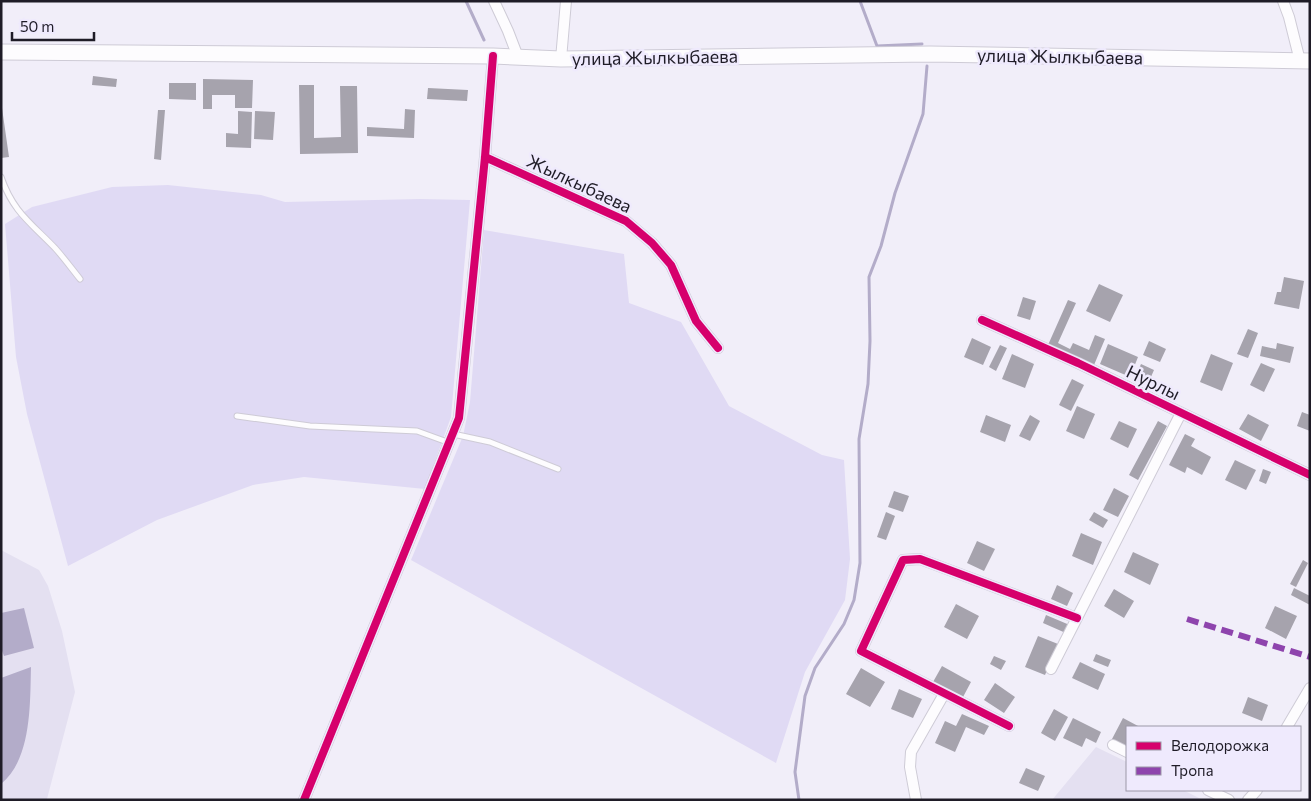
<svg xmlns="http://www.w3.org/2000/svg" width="1311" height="801" font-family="Commissioner,sans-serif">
  <rect width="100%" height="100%" fill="#f1eef9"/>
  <path fill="#e4e0f1" d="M1,550L39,570L48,586L62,631L75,692L47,799L45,800H1Z
    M1096,747L1127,762V790H1183L1203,800H1052Z"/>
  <path fill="#e0daf4" d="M168,185L261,195L285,202L420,199L470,200L451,417L425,489L304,477L253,485L157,520L68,566L27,414L16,357L5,224L32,207L112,187Z
    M484,230L624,254L629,303L681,322L729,406L822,455L844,460L850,559L845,600L805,672L776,763L411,560L463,436L470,402Z"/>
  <path fill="#b3acc9" d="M24,608L34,648L4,656L1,648V613Z
    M31,667C30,702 32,759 1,784V678Z"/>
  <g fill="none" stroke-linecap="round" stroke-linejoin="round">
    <path stroke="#b3acc9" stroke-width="3" d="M466,1L484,40
      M860,1L877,46L922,44
      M799,800L795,772L805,696L815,668L844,624L854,600L860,563L859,439L868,384L870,341L869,277L881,246L895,193L923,114L927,66"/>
  </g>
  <path fill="#a6a3ad" d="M93,76L117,79L116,87L92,85Z
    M203,79L253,80L252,108H235V95H212V109H203Z
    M169,83H196V100L169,99Z
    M299,85H314V138L341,137L340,86H357L358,153L300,154Z
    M428,88L468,90L467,101L427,99Z
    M1,101L9,157L1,158Z
    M405,109L415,110L414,138L367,136V127L404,129Z
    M158,110H165L161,160L154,159Z
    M238,111L252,112L251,148L226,147V133L238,134Z
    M255,111L275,112L273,140L254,139Z
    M1284,277L1304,281L1299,309L1274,304L1277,292H1281Z
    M1099,284L1123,295L1110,322L1086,311Z
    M1023,297L1036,301L1030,320L1017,316Z
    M1068,300L1076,303L1058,343L1070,349L1073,343L1089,350L1095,335L1105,339L1094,365L1048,345Z
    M1248,329L1258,333L1248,358L1237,354Z
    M972,338L991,347L983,365L964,357Z
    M1149,341L1166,349L1160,362L1143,355Z
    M1277,343L1294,347L1290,363L1260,356L1262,346L1276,349Z
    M1108,344L1138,357L1130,377L1100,364Z
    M1000,345L1007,348L996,371L989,367Z
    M1012,354L1034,364L1025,388L1002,379Z
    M1211,354L1233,363L1222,391L1200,382Z
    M1261,363L1275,369L1264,392L1250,385Z
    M1141,364L1154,370L1147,386L1134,380Z
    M1072,379L1084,385L1071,411L1059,405Z
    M1077,406L1095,414L1084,439L1066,431Z
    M1302,412L1310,415V431L1297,426Z
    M1248,414L1269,425L1261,441L1239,429Z
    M986,415L1011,425L1005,442L980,432Z
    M1030,415L1040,421L1030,441L1019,436Z
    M1119,421L1137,429L1128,448L1110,439Z
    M1158,421L1167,426L1138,480L1129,475Z
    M1185,434L1195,439L1191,446L1211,457L1202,475L1187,467L1185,473L1169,465Z
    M1235,460L1256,470L1246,490L1225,480Z
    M1263,469L1271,472L1266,484L1259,481Z
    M1114,488L1129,496L1118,517L1103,510Z
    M894,491L909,496L903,512L888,507Z
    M886,512L895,516L886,540L877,537Z
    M1094,512L1108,520L1103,528L1089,520Z
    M1081,533L1102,542L1093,565L1072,556Z
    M977,541L995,549L984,571L967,563Z
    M1133,552L1159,564L1150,585L1124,572Z
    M1303,560L1308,563L1296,587L1290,584Z
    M1057,585L1073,593L1067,606L1051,599Z
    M1294,588L1310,596V605L1291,595Z
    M1114,589L1134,601L1124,618L1104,606Z
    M956,604L979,616L967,639L944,627Z
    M1275,606L1297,616L1286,639L1265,628Z
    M1046,615L1072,626L1068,634L1043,623Z
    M1038,636L1058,644L1045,675L1025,667Z
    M1096,654L1111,660L1108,667L1093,661Z
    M994,656L1006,661L1001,670L990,664Z
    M1080,662L1105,674L1098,690L1072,678Z
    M942,666L971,682L963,697L933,682Z
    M861,668L885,682L870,707L846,694Z
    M995,683L1015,697L1004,713L984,700Z
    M899,689L922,699L913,718L891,709Z
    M1248,697L1268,705L1262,721L1242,713Z
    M1054,709L1068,717L1055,741L1041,733Z
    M962,714L989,726L984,735L966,727L955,752L935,743L945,721L956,726Z
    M1073,718L1101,732L1096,743L1086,738L1082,747L1063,738Z
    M1123,718L1138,726L1137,727H1127V747L1112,739Z
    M1026,768L1045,776L1038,791L1019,783Z"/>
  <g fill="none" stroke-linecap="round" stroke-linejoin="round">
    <defs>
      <path id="service" d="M1,177C13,212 31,223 55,248C64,258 72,269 80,279
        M237,416L310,426L417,431L450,443
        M453,434L490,442L558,469"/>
      <path id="minor" d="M494,1L508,31L518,57
        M1283,1L1289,17L1300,61
        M561,59L566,1
        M485,157L626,221L652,243L671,265L696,321L718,348
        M982,320L1078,363L1310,475
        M1051,669L1181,413
        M1009,726L861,651L903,560L920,559L1077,618
        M1287,727L1310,688
        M1113,745L1127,752
        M1208,790L1229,800
        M304,800L459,418L485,157L493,56
        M916,800L910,767L911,752L944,694
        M1248,800L1257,790"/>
      <path id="secondary" d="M1,52L493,56L561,59L930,54L1310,61"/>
    </defs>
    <use href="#service" stroke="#cecbd6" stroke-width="7"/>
    <use href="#minor" stroke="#cecbd6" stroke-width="12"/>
    <use href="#secondary" stroke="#cecbd6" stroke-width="17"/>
    <use href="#service" stroke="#fdfcfe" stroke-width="5"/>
    <use href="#minor" stroke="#fdfcfe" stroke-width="10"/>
    <use href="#secondary" stroke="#fdfcfe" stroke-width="15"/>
    <path stroke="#8e44ad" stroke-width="6" stroke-dasharray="12 6" stroke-linecap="butt" d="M1187,619L1310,657"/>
    <defs>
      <path id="cycleway" d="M485,157L626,221L652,243L671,265L696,321L718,348
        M982,320L1078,363L1310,475
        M1009,726L861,651L903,560L920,559L1077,618
        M304,800L459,418L485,157L493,56"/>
    </defs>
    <use href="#cycleway" stroke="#efeafd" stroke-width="11"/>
    <use href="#cycleway" stroke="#d6006c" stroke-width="8"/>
  </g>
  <g text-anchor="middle" stroke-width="5" stroke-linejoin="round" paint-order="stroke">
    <g font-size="18" fill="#1f1c27" stroke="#efeafd">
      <text transform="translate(1060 57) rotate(1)" y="6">улица Жылкыбаева</text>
      <text transform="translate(655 58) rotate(-1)" y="6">улица Жылкыбаева</text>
      <text transform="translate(579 184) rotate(25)" y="6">Жылкыбаева</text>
      <text transform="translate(1153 383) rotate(26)" y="6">Нурлы</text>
    </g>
  </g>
  <rect width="1311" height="801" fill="none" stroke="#1f1c27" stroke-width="5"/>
  <rect x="1126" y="726" width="175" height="65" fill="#efeafd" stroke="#9c98a7"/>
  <rect x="1136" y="742" width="25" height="8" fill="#d6006c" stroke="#9c98a7"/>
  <text x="1171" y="751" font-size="15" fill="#1f1c27">Велодорожка</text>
  <rect x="1136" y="767" width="25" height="8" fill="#8e44ad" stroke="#9c98a7"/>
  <text x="1171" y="776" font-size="15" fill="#1f1c27">Тропа</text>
  <path d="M12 32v8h82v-8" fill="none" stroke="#1f1c27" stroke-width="2.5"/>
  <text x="20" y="32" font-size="15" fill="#1f1c27" stroke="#efeafd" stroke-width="4" paint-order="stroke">50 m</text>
</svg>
